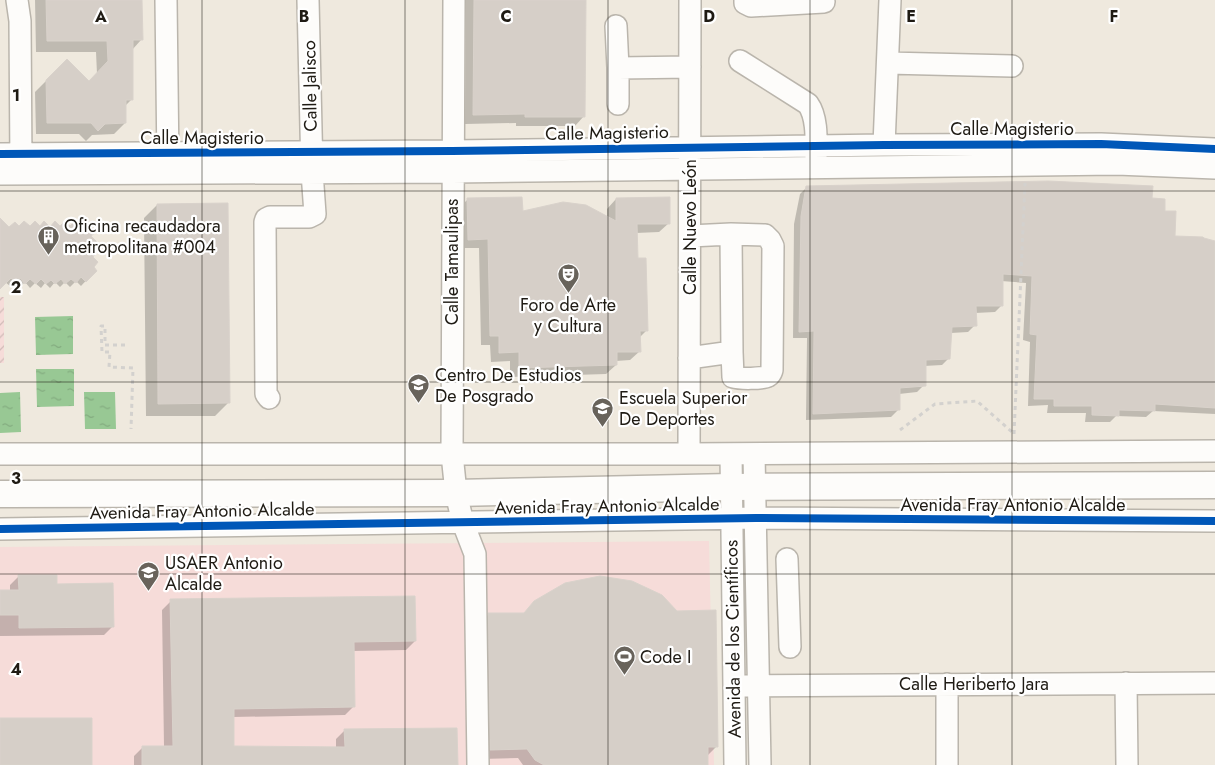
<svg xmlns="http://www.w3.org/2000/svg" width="1215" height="765" font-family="Jost,sans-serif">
  <defs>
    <pattern id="garden-furrows" width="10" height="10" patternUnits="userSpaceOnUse" patternTransform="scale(1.25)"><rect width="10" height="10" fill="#f6dcd9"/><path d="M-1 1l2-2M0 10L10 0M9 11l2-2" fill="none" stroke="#d2bcb9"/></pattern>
    <pattern id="water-ripples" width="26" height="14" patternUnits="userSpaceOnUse" patternTransform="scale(1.25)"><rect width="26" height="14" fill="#98c894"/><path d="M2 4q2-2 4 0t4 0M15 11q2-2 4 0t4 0" fill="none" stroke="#83ab7f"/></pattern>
  </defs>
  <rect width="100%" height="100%" fill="#efe9de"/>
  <path fill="url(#garden-furrows)" d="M0,297H4V363H0Z"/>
  <path fill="#f6dcd9" d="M709,541L714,765H0V547Z"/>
  <path fill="url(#water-ripples)" d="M73,316V354L36,355L35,317Z
    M36,369H74V406L37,407Z
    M20,392L21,432L0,433V393Z
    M84,392H115L116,429H85Z"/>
  <path fill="#0003" d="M35,0H141V40L132,50V99L125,106V123L114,134L92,135L86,141L79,134H36L35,92L67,60L89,82L97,74L96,52H36Z
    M466,0H584V116L575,126H516V123L465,124Z
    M807,187L1151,199L1164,212L1174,237L1215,242V414L1153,411L1146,417L1116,416L1110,422H1085L1086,413H1047L1048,405L1028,406L1030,342L1023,340L1026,283L1001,281L1002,305L995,312L975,313V325L968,332L951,333L949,358L942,365L924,366V385L917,392L899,394L898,410L891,417L806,420L807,338H793L794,224L800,194Z
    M468,199L521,212L607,218V209L616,199L669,223L659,232L636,233V259L647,330L639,338L640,351L630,360L616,361V365L606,374L510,377V361L491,362L490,345H481L479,248H459L458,209Z
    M157,205L228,403L215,416H146L144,218Z
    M70,227L90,236L92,267L95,271L81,286L76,281L70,287L65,282L60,287L55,282L50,288L45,283L41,288L35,283L30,288L25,282L20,287L15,282L10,286L5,282L0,286V228Z
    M19,576L56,585L113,626L104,635L0,636V592H10V585Z
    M171,601L415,641L406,650L353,651L354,706L345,715L233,717V748H336V739L345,730L456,765H134V756L143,747H164L162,610Z
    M489,614L717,746L707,756V765H523L518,758L481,759L479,624Z"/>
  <path fill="#d6cfc8" stroke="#d9d2cb" d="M46,0H142L143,40H133V100H126V123L105,124L98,131L91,123H47L46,80L67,59L89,81L108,61L107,41H47Z
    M474,0H586L585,117H525V114L473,115Z
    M1048,181L1153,186L1152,198L1165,199V211H1176L1175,236L1203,237L1204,238L1215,241V408L1155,404V411L1119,410V416L1092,415V406H1054V399H1034L1037,335L1030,334L1032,276L1003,274V306H976L977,326L952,327L950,359L926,360V386L900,388V410L813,414L814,331L799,332L801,216L806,186Z
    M522,197L523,211L563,202L586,205L616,221V198L670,197V224H637L638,258H646L648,331H640L641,352H617V365L519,368V352L499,353V336H490L488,239L468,240L467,198Z
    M228,203L230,403L158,404L157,204Z
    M0,218L9,227L15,222L19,226L24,221L30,226L35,221L40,226L44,221L50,227L55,221L60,226L65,221L70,226L75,221L81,227L86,222L96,232L91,236L97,242L92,247L97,252L93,257L98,262L94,267L97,271L86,282L81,277L76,283L71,279L65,284L61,279L55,284L51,280L46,284L41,279L36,284L30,279L25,284L20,278L16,283L11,278L0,289Z
    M18,575H57V584L113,583L114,627L19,628V615H0V590H19Z
    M600,576L632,581L662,595L677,611L716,610L718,747H708V765H544L535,760L527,749L490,750L488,613H524L534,601L565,583Z
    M415,596L416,641L354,642L355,707L234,709V746L345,747L344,729L457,728L458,765H142V746H173L170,599Z
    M0,718H92V765H0Z"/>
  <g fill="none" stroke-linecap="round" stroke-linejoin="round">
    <defs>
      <path id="minor" d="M17,0L20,21L21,167
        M166,0L168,165
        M454,0L452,454L456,493L463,523L475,554L478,765
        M745,0V3L751,6L824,2
        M616,26L618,68L690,67
        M740,61L808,104C818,118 816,142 816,159
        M888,63L1012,66
        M618,68V104
        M884,145L890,0
        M0,154L452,151L884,145L1101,144L1215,149
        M0,174L452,172L1117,164L1215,168
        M731,234L765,235L770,240L773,246L772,370C771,373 771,374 768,376C762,379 740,379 733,377L732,352
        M689,358L732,352L731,234L690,236
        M269,398L266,394L265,222L266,219L270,217H309L315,214L312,172L308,0
        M0,454H689L1215,451
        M689,454L690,0
        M731,454L735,765
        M754,454L760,765
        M0,529L756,518L1215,521
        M787,559L790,647
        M1126,683L1127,765
        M947,684V765
        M734,686L1215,683"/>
      <path id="major" d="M0,494L456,493L731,487L1215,485"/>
    </defs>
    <use href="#minor" stroke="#bab5ac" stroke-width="24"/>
    <use href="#major" stroke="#bab5ac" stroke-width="29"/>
    <path stroke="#d3d1ce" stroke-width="3" stroke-dasharray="4 4" stroke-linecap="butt" d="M125,345H105V326H101L102,352H110L109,367L133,368L131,429
      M900,430L935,404L977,401L1012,432
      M1014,434L1025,183"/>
    <use href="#minor" stroke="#fdfcfa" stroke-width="21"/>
    <use href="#major" stroke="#fdfcfa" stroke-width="26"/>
    <defs>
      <path id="cycleway" d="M0,154L452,151L884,145L1101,144L1215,149
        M0,529L756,518L1215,521"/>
    </defs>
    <use href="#cycleway" stroke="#fff" stroke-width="11"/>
    <use href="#cycleway" stroke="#0057b8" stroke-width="8"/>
  </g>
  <path fill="none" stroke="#1f1b14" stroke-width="1" stroke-opacity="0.55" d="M202,0V765M405,0V765M608,0V765M810,0V765M1012,0V765M0,191H1215M0,382H1215M0,574H1215"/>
  <defs>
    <symbol id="building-pin" viewBox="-11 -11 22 30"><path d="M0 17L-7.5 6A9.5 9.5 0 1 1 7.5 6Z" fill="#68635b" stroke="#fff"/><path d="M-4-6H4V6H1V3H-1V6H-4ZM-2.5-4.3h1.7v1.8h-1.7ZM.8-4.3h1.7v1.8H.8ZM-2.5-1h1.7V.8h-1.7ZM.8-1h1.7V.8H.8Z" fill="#fff"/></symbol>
    <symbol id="theatre-pin" viewBox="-11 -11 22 30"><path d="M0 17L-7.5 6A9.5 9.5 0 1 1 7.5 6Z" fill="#68635b" stroke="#fff"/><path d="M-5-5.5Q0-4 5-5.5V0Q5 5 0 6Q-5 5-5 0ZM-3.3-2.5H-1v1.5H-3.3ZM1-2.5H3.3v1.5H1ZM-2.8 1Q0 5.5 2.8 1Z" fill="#fff"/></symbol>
    <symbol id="university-pin" viewBox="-11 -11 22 30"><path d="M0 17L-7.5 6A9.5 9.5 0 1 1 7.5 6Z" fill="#68635b" stroke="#fff"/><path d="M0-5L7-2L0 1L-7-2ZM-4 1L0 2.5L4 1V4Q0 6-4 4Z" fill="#fff"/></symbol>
    <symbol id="school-pin" viewBox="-11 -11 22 30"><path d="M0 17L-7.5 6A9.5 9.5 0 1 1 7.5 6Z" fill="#68635b" stroke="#fff"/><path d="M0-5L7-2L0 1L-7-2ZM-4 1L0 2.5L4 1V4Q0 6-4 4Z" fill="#fff"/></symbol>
    <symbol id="stadium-pin" viewBox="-11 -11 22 30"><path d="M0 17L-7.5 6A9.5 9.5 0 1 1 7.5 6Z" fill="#68635b" stroke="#fff"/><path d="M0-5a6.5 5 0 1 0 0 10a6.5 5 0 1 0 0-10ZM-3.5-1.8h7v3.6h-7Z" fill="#fff"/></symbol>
  </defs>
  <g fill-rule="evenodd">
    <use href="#building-pin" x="36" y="224" width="25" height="34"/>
    <use href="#theatre-pin" x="556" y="262" width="25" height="34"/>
    <use href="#university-pin" x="406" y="372" width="25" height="34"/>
    <use href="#university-pin" x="590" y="396" width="25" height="34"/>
    <use href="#school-pin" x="136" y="560" width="25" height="34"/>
    <use href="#stadium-pin" x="612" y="644" width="25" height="34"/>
  </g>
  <g text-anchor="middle" stroke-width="4.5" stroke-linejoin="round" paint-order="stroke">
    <g font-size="18" fill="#1f1b14" stroke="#fff">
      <text transform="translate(310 86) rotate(-91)" y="6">Calle Jalisco</text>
      <text x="1012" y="135">Calle Magisterio</text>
      <text transform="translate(607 133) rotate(-1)" y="6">Calle Magisterio</text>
      <text x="202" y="144">Calle Magisterio</text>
      <text transform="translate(690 227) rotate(-90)" y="6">Calle Nuevo León</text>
      <text transform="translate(452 262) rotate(-90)" y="6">Calle Tamaulipas</text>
      <text x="1013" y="511">Avenida Fray Antonio Alcalde</text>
      <text transform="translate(607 506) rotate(-1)" y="6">Avenida Fray Antonio Alcalde</text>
      <text transform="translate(202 511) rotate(-1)" y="6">Avenida Fray Antonio Alcalde</text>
      <text transform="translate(733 639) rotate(-91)" y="6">Avenida de los Científicos</text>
      <text x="974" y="690">Calle Heriberto Jara</text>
    </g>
    <g font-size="18" fill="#1f1b14" stroke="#fff" text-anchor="start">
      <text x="64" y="232">Oficina recaudadora<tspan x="64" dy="21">metropolitana #004</tspan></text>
      <text x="568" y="311" text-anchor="middle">Foro de Arte<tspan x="568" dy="21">y Cultura</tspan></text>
      <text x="435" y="381">Centro De Estudios<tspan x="435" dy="21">De Posgrado</tspan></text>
      <text x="619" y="404">Escuela Superior<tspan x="619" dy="21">De Deportes</tspan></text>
      <text x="165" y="569">USAER Antonio<tspan x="165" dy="21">Alcalde</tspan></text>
      <text x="640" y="663">Code I</text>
    </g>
  </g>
  <g font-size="16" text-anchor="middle" font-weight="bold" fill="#1f1b14" stroke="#fff" stroke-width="4.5" stroke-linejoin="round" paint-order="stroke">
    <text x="101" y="22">A</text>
    <text x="304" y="22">B</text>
    <text x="506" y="22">C</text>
    <text x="709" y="22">D</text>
    <text x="911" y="22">E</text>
    <text x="1114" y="22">F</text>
    <text x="16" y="101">1</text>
    <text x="16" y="293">2</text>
    <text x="16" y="484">3</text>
    <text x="16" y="675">4</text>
  </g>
</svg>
